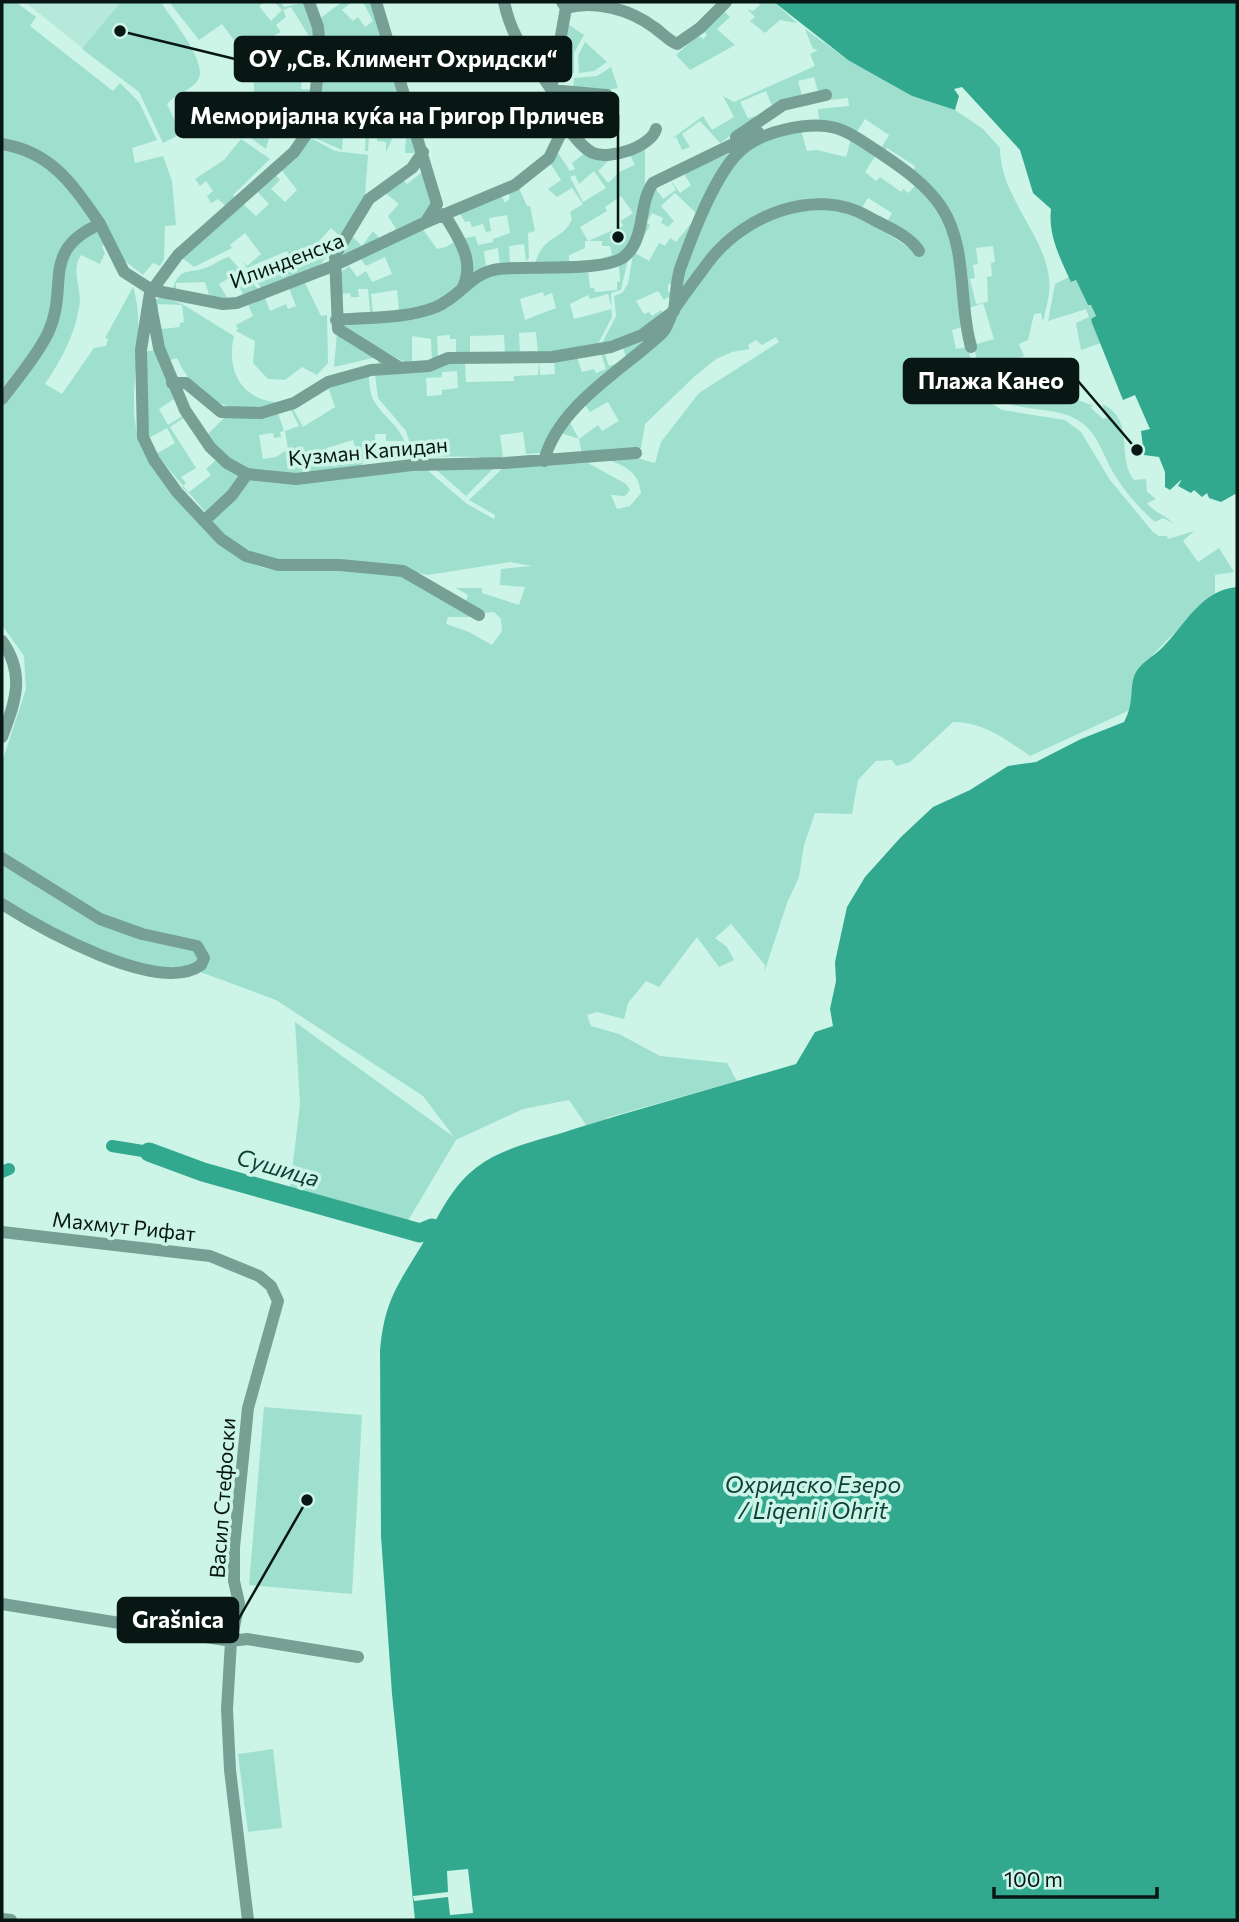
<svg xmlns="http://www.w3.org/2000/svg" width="1239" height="1922" font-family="Commissioner,sans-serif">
  <rect width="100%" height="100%" fill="#ccf5e8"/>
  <path fill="#b7e9db" d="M25,2H167L163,5L191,47L97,60Z"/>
  <path fill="#9fdfcd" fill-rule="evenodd" d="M2,2H16L36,17L30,26L113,91L120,83L139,102L157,140L132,148L135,163L163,156L172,181L176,225L165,226L164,259L160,266L153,263L143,275L116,254L108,239L102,247L105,253L100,264L81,255C70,272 83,289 79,308C74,337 61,360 45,384L62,394L94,348L106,346L108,339L105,338L133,287C149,338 122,398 141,445C152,471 172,493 191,514C209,533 226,554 252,564C283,577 320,569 352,568C395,567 440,590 473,617H448L446,624L469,632L492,645L502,631L501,619L494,612L483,613L466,602L468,595L456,588H482V593L519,605L525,587L500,585L501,569L532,566L510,562L428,575L368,562L271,560L236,545L211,522L247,477L293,484L411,469H426L467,504L494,519L495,515L469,500L504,467L588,463L626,484L630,490L625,496L611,495L617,509L630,506L641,493C638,470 625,467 607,459L633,457L655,463L661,442L699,393L779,342L776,337L762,345L756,340L748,345L750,349L732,352L716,359L694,377L645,424L641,448L582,455L579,439L558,432L567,417L674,326L675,315L727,246L744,232L785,213L816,208L845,212L867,220L915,252L922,251L909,234L886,224L892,213L868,198L861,209C804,188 744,212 708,259C696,273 688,289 677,304C682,268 713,177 740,155C757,140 780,136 801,131L807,151L817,150L846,157L851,139L876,155L865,172L876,181L880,177L901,192L903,189L909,193L916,184C961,222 956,273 962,327L952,330L956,349L968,347L974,376L991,403L1002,410L1065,420L1081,432L1110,480L1153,532L1159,536H1167L1168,539L1194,531L1183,541L1198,562L1219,548L1234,572L1215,575V593C1206,601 1136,670 1134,677C1131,687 1134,699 1130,710L1030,756C1005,739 984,722 953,722L910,762L896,766L892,760L876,761L858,780L852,814L815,813L804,845L799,877L787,903L764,973L765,965L731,924L715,938L727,947L734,960L719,967L697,937L659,987L646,981L628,1003L624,1019L597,1012L587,1015L591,1026L619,1034L660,1056L727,1063L737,1081L606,1118L619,1126L624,1145L622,1152C611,1167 600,1188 584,1199C573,1206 560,1207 547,1209C521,1214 494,1219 486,1186L495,1156L586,1125L569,1100L523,1109L456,1140L406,1224L290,1188L300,1104L295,1022L454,1137L423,1096L276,1000L195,970L174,973L109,959L56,936L2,904V762L26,689L24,656L2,625ZM608,402L619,421L602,431L598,425L579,439L567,417L586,406L590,412Z
    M121,2H160C170,16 209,63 198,80C192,90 175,94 167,104L181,134L163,143L139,92L82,49Z
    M169,2H265L259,6L271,21L282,10L274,2H281L284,7L305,2L316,34L309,36L291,7L283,10L286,17L276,25L281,32L275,35L277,43L282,42L284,70L303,68V42L317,38L316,77L302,76L301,89L315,90L311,114L302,134L304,126L293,118L295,101L280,99L266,149L245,134C255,105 257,78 249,48L242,51L222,24L199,40Z
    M342,2H352L342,10L353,21L358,17L365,27L373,21L363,2H374L418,145L415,153H405L406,138L393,137L386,152V142L377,141V135H369L368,151H365L366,133L355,132L356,110H345L342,150L310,136L318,20ZM347,49L351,65L357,64L354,51L361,49L363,55L382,50L387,67L353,75L352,73L331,75L326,63L327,52Z
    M758,2H774L797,23L780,20L765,33L750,21L755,17L747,9L753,11L760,5Z
    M722,9L730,17L717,29L735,45L690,70L676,55L698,35L703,39L707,35L703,30Z
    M565,22L584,35L574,53V73L557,72Z
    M805,29L844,57L912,96L955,110L983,129L1000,148C1000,197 1045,234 1049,279C1051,293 1046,308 1043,322L1041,313L1034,314L1028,340L1019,344L1024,356L995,368L991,380L993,394C947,322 988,232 914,173L915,166L887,148L884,152L880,150L889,135L865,119L856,133L836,124L819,121L818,109L849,106L848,98L830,100L828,90L818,92L814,77L798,81L802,96L773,108L766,91L740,102L748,118L760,115L720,143L700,121L682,134L690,147L682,150L676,137L670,140L703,116L712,130L734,117L723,96L734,102L815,66L810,54L818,50L813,49ZM993,246L995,262L991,263L992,276L987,277L988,302L976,304L970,279L975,278L973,265L978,264L976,248ZM983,303L994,339L977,344L966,309Z
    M585,42L607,62L594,71L579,73L578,56Z
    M611,67L618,88L603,91L573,90L574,78L597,76Z
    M309,137L335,151L368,155L365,196L343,239L331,228L319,241L330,252L320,265L262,289L253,277L261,274L263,279L282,272L279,265L291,261L287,251L247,268L240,258L247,266L261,254L245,233L230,245L232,248L194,267L181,257L241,202L256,216L269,204L255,189L274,173L280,180L271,189L285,202L297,190L280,168Z
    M241,139L270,159L233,195L236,199L227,207L218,199L211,203L207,196L213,191L206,181L200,186L195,179L224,160Z
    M645,146V183L629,247L603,263L602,258L612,255L610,246H602V241H585V248L569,255V263L535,264C543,234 563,241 572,219L570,212L583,204L572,188L557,197L548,189L561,180L550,163L556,150L570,171L575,169L572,163L585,153L610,159L598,171L608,183L621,171L635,165L629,153ZM594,171L606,188L583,202L570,177L575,175L579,184ZM621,196L633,213L621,221L623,226L588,241L580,227L607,211L605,207Z
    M737,150L674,284H668V292L673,293L672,301L668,297L664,300L658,291L636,301L644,314L649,312L652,316L661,310L665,315L636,336L602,343L616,316L614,296L622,293L628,284L633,254L655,188L663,199L676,190L669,178L680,193L691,185L682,171L687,172ZM675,193L698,215L676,242L670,238L665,246L659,243L649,261L635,253L650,225L647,223L652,213L663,218L661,223L668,227L674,221L661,206Z
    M425,170L434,202L431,212L377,243L337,260L352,236L362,246L373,231L381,240L396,229L388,216L399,204L384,192L402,179L407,184Z
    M518,186L527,206H530L535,231L528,233L529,258L526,261L524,244L509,246L510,263L500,266L498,248L484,251L486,268L474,275L461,239L475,236L478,245L493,242V239L510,233L507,215L489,218L491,231L486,232L483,224L472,227L470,221L465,222L460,214L501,195L505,203L510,198L508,192Z
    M422,228L437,249L446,247L457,240L461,249L463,282L443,300L399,311L397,290L371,294L373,312L370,313L368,289H358L359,297H351L350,293L339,294L340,273L349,266L357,277L366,271L372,282L392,274L385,257L366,266L360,258Z
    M629,255L621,290L611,293L612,317L596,348L538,354L536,332L519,333L520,355L505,354L504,335L470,336V355H456V339H450V335L437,336L438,356L432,361L431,339L412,336V362H404L340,326L341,323C376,320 421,322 452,302C466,293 473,277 490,272C521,264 556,268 588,269L590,288H594L595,292L617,290V282L620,281L619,266L602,267L616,264ZM543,292L544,296L552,293L556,308L525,320L520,299ZM608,294L612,309L574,319L570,304L588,295L590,299Z
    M229,257L258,289L244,296L233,276L219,284L229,301L209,295L205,282L176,283V291H172C180,265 188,275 208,267C215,264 221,259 229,257Z
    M1069,277L1072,282L1076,280L1088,305L1091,304L1096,317L1091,319L1101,343L1081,350L1076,323L1089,317L1086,309L1048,321L1055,284Z
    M304,281L321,316L327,315L328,363L317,375L302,367L285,380L268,379L253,363L255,341L236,331L238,329L236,325L253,316L248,304L265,298L270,311L286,304L288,309L296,306L289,288Z
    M162,297L182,304L234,336C226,368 240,399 276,402C238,425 192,394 177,358L167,361L159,326L163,329L180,327V323L184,322L182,305L158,304V308L155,309V300Z
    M662,325L612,375L543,453L526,454L523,432L500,435L503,457L481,460L480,457L414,456L406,431L378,398L375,374L465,361L466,382L514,381V376L538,375L539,359L540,375L555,374L554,358L577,357L582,372L594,369L596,373L606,369L601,354L604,351L609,366L627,360L622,345ZM457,371L458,388L442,390V395L427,396L426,378L442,377V372Z
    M337,333L385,361L379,365L377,357L334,367Z
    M156,350L181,410L174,399L159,409L168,425L184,415L197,437L185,417L170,427L196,468L181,477L186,483L182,487L188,493L211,475L206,469L216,460L209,452L242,476L207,514L156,454L175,443L167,428L147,439L142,352Z
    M1000,370L1022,400L1039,402L1057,393L1054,386L1063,385L1072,398L1094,406L1090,407L1103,419L1107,418L1102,404C1136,419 1116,457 1134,480L1146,479L1147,492L1156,499L1147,503C1155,513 1165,515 1173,523L1163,518L1155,522C1140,509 1126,493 1116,477C1103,458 1099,431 1076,419C1054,407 1025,412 1002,401L997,387Z
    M368,372C370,381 369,393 374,401C386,421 402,425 408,453H405L404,441H386V434H375L376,454L364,459L361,466L294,476L240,468L206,436L225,417L278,413L284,431L280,432L281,437L274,438L273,433L259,435L263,459L276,457L288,449L285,431L299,426L290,408L292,407L303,427L335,407L328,387H324ZM353,440L358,458L333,467L327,448Z
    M433,467L494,468L466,496Z
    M264,1407L362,1415L352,1594L249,1585Z
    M273,1749L282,1828L248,1832L238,1754Z"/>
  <path fill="#32a98f" d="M774,2H1237V493L1221,502L1209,498L1207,493L1202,497L1194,490L1191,493L1178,486L1182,479L1170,490L1165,487V472L1159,457L1144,455L1141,431L1150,429L1135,395L1123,400L1092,323L1091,319L1096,316L1091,305H1088L1076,280L1071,282C1060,258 1048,235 1051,209L1033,193L1020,150L962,87L954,89L959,96L955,110L912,96L848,60Z
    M1237,587V1920H415L392,1694L381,1536L380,1351C384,1306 394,1290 417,1253C437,1222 447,1190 477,1167C503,1147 541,1140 571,1130C646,1107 721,1086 796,1064L815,1032L833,1026L830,1009L836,981L835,962L847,907L865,877L901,837L933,807L970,790L1008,766L1036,762L1081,739L1124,722C1135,702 1129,687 1135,674C1140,663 1154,656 1162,648C1185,625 1201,590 1237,587Z"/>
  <path fill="#ccf5e8" d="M468,1869L473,1913L450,1915L448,1897L414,1901L413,1896L448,1892L447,1871Z"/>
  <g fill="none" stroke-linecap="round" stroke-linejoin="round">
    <path stroke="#32a98f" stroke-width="12" d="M112,1146L149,1152
      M2,1172L9,1169"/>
    <path stroke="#32a98f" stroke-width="19" d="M149,1152L203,1172L420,1233L432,1228"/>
    <path stroke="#76a094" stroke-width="12" d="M309,2L318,27L320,52L312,126L294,152L178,255L150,293L141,350L143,437L154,460L177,492L221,539L246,556L278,565H340L403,571L479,615
      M376,2L437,204L427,220
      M566,8C595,0 630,9 655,28C662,33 669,41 677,44L700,28L726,2
      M551,90L566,8L562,2
      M551,90L606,95
      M607,95L565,125C573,134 582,148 593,153C610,160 651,147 656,129
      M736,137L783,105L826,95
      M2,144C52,152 73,185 100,224
      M444,214C457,236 476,260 463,287
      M150,300L159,348L185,410L210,447L227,463L247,474L296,479L412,465L505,463L636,453
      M674,311C676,298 676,282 680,269C692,236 715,174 740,151C761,131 809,121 836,128C850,132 862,141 874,149C898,165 926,183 942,208C968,249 958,301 971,347
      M336,320C368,317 406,319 436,307C461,297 471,272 499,269C528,265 606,273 625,256C646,238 638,204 653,183L758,132
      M399,367L338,329L335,255L369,199L412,168L423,152
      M172,383H186L221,412L261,413L294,403L328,382L371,370L429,366L448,358L552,357L611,347L642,335L674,311
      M2,399C17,379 37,356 48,333C70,286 39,251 100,224L124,272L152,290L223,304L237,303L333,266L424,223L515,185L549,158L565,125C561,113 557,100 551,89C530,56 513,43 504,2
      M544,461C558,406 620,372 661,334C668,328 669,319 673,311C684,294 698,276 710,260C745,215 815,187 867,216C884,226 908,234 919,251
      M204,521L232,495L247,474
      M2,641C26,675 15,702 2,737
      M2,858L100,919L142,934L197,946L204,958L201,965C159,996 40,928 2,904
      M2,1232L210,1256L259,1276L271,1286L278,1301L248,1408L234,1547V1581L239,1603L231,1641L227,1709L230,1770L248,1920
      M2,1604L231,1641L247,1639L358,1657
      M2,1919L11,1920"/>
  </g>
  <g text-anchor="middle" stroke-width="7" stroke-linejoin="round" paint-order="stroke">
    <g font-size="21" fill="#081714" stroke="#ccf5e8">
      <text transform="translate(287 261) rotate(-21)" y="7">Илинденска</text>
      <text transform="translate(368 452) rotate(-5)" y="7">Кузман Капидан</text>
      <text transform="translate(124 1227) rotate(6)" y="7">Махмут Рифат</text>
      <text transform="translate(223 1498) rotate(-86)" y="7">Васил Стефоски</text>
    </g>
    <g font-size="23" font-style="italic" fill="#0e4136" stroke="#ccf5e8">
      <text transform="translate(278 1168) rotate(16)" y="8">Сушица</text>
      <text x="813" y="1493">Охридско Езеро<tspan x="813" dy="26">/ Liqeni i Ohrit</tspan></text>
    </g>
  </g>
  <path fill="none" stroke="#081714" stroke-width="2.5" d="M120 31L235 59M618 237L618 115M1137 450L1078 381M307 1500L238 1620"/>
  <g fill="#081714" stroke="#ccf5e8" stroke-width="2.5">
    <circle cx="120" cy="31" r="7"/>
    <circle cx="618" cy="237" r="7"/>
    <circle cx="1137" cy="450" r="7"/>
    <circle cx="307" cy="1500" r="7"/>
  </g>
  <g fill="#081714" stroke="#081714" stroke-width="2.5">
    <rect x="235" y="37" width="336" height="44" rx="7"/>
    <rect x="176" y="93" width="442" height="44" rx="7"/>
    <rect x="904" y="359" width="174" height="44" rx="7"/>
    <rect x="118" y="1598" width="120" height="44" rx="7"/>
  </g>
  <g font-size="23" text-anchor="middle" font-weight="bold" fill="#fff">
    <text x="403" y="67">ОУ „Св. Климент Охридски“</text>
    <text x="397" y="124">Меморијална куќа на Григор Прличев</text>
    <text x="991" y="389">Плажа Канео</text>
    <text x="178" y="1628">Grašnica</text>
  </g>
  <rect width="1239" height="1922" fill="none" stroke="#081714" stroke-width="7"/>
  <path d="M994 1887v10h163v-10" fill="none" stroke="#081714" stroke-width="3.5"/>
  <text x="1004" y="1887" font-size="21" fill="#081714" stroke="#ccf5e8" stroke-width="5" paint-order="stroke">100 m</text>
</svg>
